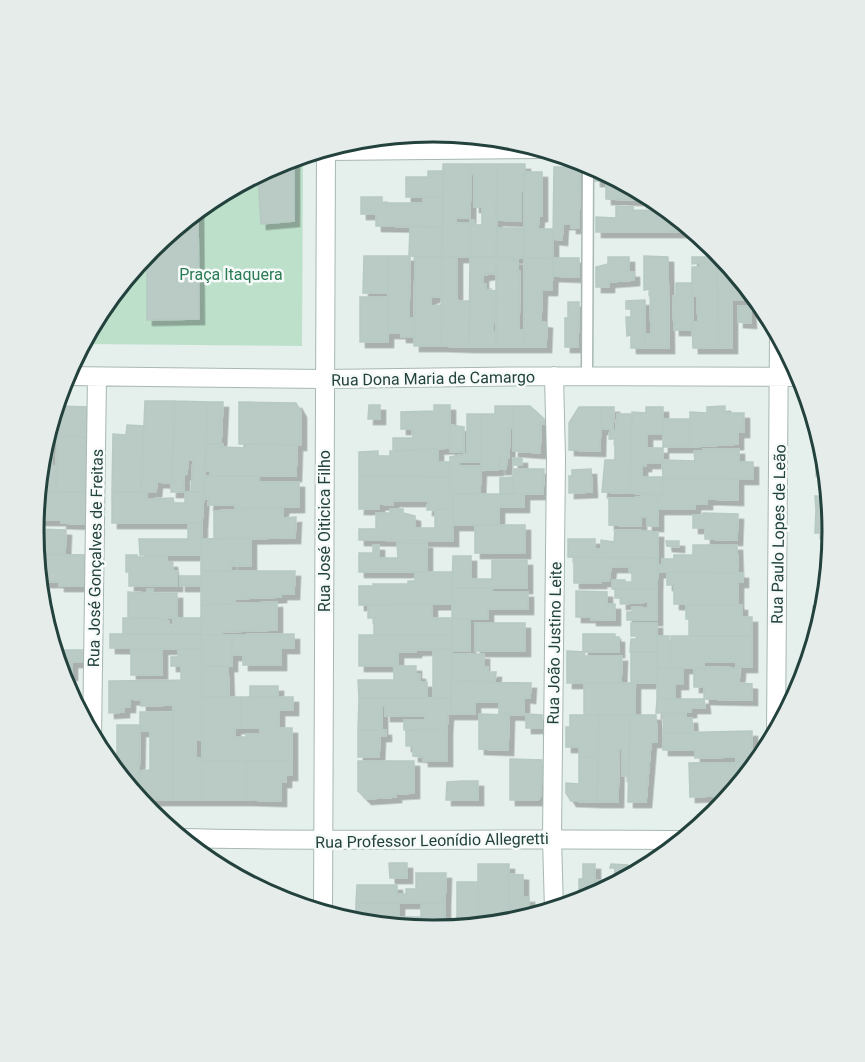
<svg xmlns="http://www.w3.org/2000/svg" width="865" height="1062" font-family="Roboto,sans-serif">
  <defs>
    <filter id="shadow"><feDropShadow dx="5.5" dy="5.5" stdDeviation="0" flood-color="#0004"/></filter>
  </defs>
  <rect width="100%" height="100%" fill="#e5efeb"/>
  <path fill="#bde0cb" d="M303,155L302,346L82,344C88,332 93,319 101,308C150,239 222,179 303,155Z"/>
  <path fill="#bacac5" stroke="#b7c9c3" stroke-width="1.5" filter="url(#shadow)" d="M294,157V221L261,224L258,177L262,176V171L280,162Z
    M443,164H471L470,218H456V223H470V257H442Z
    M471,164H497L496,257H470V220H474V225H482V207H474V173L470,174Z
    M497,164H525V191H521V221L496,220Z
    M554,167H580L579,228H571V224H563L562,240L553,239Z
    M595,167L623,182L595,181Z
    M428,171H444L443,197H406V177H428Z
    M524,172H542V216H539L538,229H553V258H524Z
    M606,181L623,182L659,202H641V200L606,199Z
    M361,197H382V203H423V197H443V227L376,226V214H361Z
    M616,206L633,207V210L669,211L677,217V232H596V217L616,218Z
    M198,209L199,319L147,320V252Z
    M677,217L694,232H677Z
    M410,226L443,227L442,257L409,256Z
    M497,228H524V258L496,257Z
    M364,256H388V293H363Z
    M388,256H410L409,318H414L415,337H401V333H388Z
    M644,256L668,257L669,348H645V334H651L650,289L644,290Z
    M415,257H442V297H431V306L442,305L441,346H414Z
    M442,257H457V299L459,301H470L469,347L441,346Z
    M470,257H496L497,273L483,275V284H486V290L496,291L497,301H494L493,332H497L496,347H469Z
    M608,257H629V272H634V280L609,282V287H596V267L608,264Z
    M692,257H717L718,348H693L692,322H698L697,296H692V267H700V263L692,264Z
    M524,258H553L552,290H542L541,322L547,323L546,347H524Z
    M553,258H579V277L552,276Z
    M496,259L518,260V271H520L519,330H524V347H496Z
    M717,261H725L744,284V300H732V348H718Z
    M676,283H692L693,330H674L673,296H676Z
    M360,297H388V342H360Z
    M645,300V348H631V335L627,336L626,317H631V309H626V301Z
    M568,302H579L578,347H565V318H568Z
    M738,306H750L751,323L738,322Z
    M145,401H175L172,483L157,482L156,492H141Z
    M175,401L208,402L204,492H191L193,460H188L187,474L184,475V492H171Z
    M208,402H223L221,444H206Z
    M239,402L296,403L301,412V445L239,444Z
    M55,405L58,406L57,433H53L52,466H57L56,492H37L41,453Z
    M369,405H380V419H368Z
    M434,405H450V448L393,451V438H413L412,429H401V412L434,411Z
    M58,406L89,407L88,437L57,436Z
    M495,406H513V428H510L509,458H507L506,469H500V458H498V470H481V414H495Z
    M513,406H530L544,419V424H541L540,453L513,451Z
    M725,406V413H744V432H738V444L690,447V412L707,413V407Z
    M579,407H601L600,451L569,450V423Z
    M601,407H614L613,430H616L617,414H632L630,493L602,492L605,460H615V439H609L610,429H600Z
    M646,407H663V434H647V448H663V463H646V466H642V477H662V495L630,493L632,412L646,413Z
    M467,414H481V462H459V466H481L480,494H450V457L467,454Z
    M663,419H690V447H663Z
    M127,425L144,426L141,492H112L113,434L126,435Z
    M450,425L464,427V452H450Z
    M57,436L88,437L87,492H56Z
    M206,444H223V447L246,448L247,444L297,445L296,476H210V471H204Z
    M816,448H823L827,476H816Z
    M438,449V462H450V477L359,476V452L378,451V456H390V451H393Z
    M703,449H739V462H753V479L663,478L662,460L695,461L694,451H703Z
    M513,458H522V465H513Z
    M513,469H544L543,494H513Z
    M591,469L592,492L569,493V476H572V470Z
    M205,476H259V482H299V507L235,508V505H208L209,499L203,498Z
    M359,476L450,477V494H453V509L427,510L428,501H393V505L379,504V509H359Z
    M513,477V494H500V478Z
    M663,478L738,479V500L707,499V504H695V509H658V495H662Z
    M37,492H87L86,524L61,523L62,520H34Z
    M112,492H147V499L173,498L174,503H185V492H204L202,523H112Z
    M453,494H524V507H499V525H453Z
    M641,494L658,495V526H647V517H641V526L609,525V498H632L641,497Z
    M815,496H829L830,510H816Z
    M283,508V518L296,517L295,538L214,539V511Z
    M390,509H403V513L415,516V528H435V509H453V541L359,540V529H376V513H390Z
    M816,510H830L832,533H815Z
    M703,513L738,514L737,540L705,539V528H693V515H703Z
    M34,523L35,529L66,530L65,554H35Z
    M188,523H202L201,555H140L139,539H188Z
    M475,525H525V553H475Z
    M615,530L651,531V532H658V558L568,557V539H595V549H601V540L614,542Z
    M251,538V566H233V560H231V571H201V539Z
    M666,541H679V547L667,546Z
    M397,543H427V572H359V553H373V545H379V558H398Z
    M693,545H737L738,573L658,572V565H662V559H674V555H693Z
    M35,554L86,555V586H59V582H38Z
    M126,555H137V557H167V562H172L173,571H177V586H129V572H126Z
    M453,556H471V579H492V560H527V588H452Z
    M574,557L658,558L657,589H612V580H625V582H632V572H629V567H611L609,581H601V583H574Z
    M201,571H295L294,594H281V597L235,599V604L201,605Z
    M415,572H453L452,604L359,605V586H374L373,584H408V581H415Z
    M667,572L743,573V582H738V605L674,604V585H667Z
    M180,576H201V586H180Z
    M823,577H827L825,602H823Z
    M452,588H492V592H528V609H488V619H452Z
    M147,589H153V593H177V618H128V592L147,593Z
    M615,589H657V620H627V612H632V607L648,608V602L621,604V598H615Z
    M576,591L607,592V604H615V620H591V617H576Z
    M277,602V630L222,632V635H201V605Z
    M432,604V618H452V635H374V618H368V605Z
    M686,605H742V617H752V636H689V619H686Z
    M813,606H825L816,637H813Z
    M123,618H162V620L169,621V626H173V618H201V634H123Z
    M452,619H470V651H452Z
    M475,623H525V651H475Z
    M631,623H657V652H630L631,639H637V636H631Z
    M110,634H201L202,649L110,648Z
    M294,634V648H281V665H243V655H232V635Z
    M583,634H615V637H619V652H583Z
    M201,635H232V666H202Z
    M359,635H452V649L416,650V652H398V666H359Z
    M657,636H669V668H657Z
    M671,636H752V667H736V662H704V668H671Z
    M178,649H202V680H181V666H171V657H178Z
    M433,649H452L451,698H433Z
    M53,650H86V662H72V675H61Z
    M131,650H162V675H131Z
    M567,651L585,652L584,656H622L621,683H567Z
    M631,652H657V683H631Z
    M452,654H484V668L488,667V672H496L495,682L452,680Z
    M202,666H228L229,697H202Z
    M394,666H416V674H420V682H427V698H359L358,680H394Z
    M683,667V684H675V699H657V668Z
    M705,667L740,668L739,683L752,684V700L704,699V687H694V670H705Z
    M202,680V712H173V705L141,706V700L130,699V707H124V712L109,713V681Z
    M451,682L531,683L530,698L524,697V715L499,714V702H475V714H451Z
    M584,683H635V715H584Z
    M63,684L71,686L73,702Z
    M250,686H278V697H250Z
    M202,697H241V728H202Z
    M241,697H293V710H279V728H241Z
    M359,698H451V714H448L447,729L404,730V720H425V716H385V705L382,706V730H358Z
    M657,699H704L705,708H691V712L656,713Z
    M140,712H173V800H139L140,771L150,770V731H140Z
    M173,712H202V740H196V758H202V800H173Z
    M479,714L509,715L508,750L479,749Z
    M526,714L542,715V728H526Z
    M663,714H686V718H692L693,733H664Z
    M570,715H599L598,757H579V747H566V727H570Z
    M599,715H630L629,776H622V749H619L618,802H597Z
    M630,715H656L657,742H651L646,802H628Z
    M117,725H140L139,781H123L117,773Z
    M202,728H235V737H246V734H260V728H292V761H202Z
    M447,729V761H423V757L413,756V746H406V730Z
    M358,730H386V736H380L379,757H358Z
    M752,731V762H736V757L695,758V750H663V733Z
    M579,757H598L597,802L571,801L566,793V783L579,784Z
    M510,759L542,760L541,796L538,800H510Z
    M202,761H246V800H202Z
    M246,761H292V775H286V782H281V801L246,800Z
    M358,761H414V793L396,794V797L366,799L358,791Z
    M752,762V769L724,803H714V796L690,797L689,763Z
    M462,781H478V800H446L447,782Z
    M389,863H407V878H390Z
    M478,864H509V923L478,926Z
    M583,864H595V895L579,902V879H583Z
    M611,864L628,865V878L614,885L615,868H610Z
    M416,873H446L445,903H356L357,885H397V894H406V889H416Z
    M509,874L523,875V897H529V917L509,923Z
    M595,880H611V886L595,895Z
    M457,882H478V926L457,927Z
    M253,886H274V897Z
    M356,903H399V917H421V904L445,903V929L432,930L356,923Z"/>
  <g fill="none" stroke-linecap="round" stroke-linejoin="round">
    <defs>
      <path id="service" d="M587,376L588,163"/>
      <path id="minor" d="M326,151L542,149
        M64,376L325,379L554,376L801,377
        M776,732L779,337
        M92,738L97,377
        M180,838C348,842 516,838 683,840
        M554,910L552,838L556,458L554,376
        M323,913L326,148"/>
    </defs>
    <use href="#service" stroke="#a7b8b3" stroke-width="13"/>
    <use href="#minor" stroke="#a7b8b3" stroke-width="20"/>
    <use href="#service" stroke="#fff" stroke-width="10"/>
    <use href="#minor" stroke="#fff" stroke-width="18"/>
  </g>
  <g text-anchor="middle" stroke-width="5" stroke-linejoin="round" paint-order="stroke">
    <g font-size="16" fill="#2a7b53" stroke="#f6fbf9">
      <text x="231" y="280">Praça Itaquera</text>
    </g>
    <g font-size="16" fill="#23423d" stroke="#f6fbf9">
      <text transform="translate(433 378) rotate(-1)" y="6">Rua Dona Maria de Camargo</text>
      <text transform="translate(324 531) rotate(-90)" y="6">Rua José Oiticica Filho</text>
      <text transform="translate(778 534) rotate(-89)" y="6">Rua Paulo Lopes de Leão</text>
      <text transform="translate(95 558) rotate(-89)" y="6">Rua José Gonçalves de Freitas</text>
      <text transform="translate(554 643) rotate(-89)" y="6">Rua João Justino Leite</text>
      <text transform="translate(432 840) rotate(-1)" y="6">Rua Professor Leonídio Allegretti</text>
    </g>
  </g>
  <path d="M0 0H865V1062H0ZM44 531a389 389 0 1 1 778 0a389 389 0 1 1-778 0Z" fill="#e5ecea" fill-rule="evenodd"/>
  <path fill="none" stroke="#23423d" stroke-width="3" d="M44 531a389 389 0 1 1 778 0a389 389 0 1 1-778 0Z"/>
</svg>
